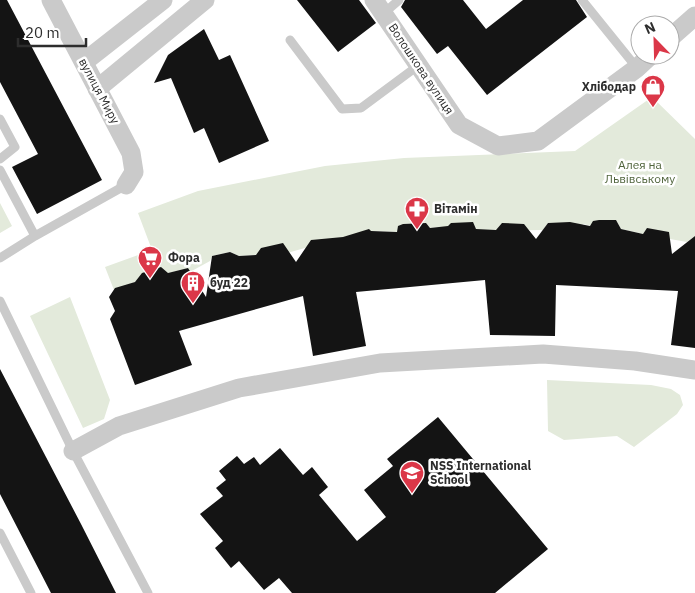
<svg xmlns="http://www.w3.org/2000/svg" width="695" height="593" font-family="'IBM Plex Sans',sans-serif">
  <rect width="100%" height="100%" fill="#fff"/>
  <path fill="#e3eadb" d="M652,97L695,139V236L687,242L670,239L646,230L643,234L621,229L617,222L599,220L592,226L583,224L580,228L572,225L548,223L543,230L479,231L471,225L430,228L425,223L403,224L400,232L366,231L287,253L239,256L230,252L212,256L210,261L190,272L188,268L135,282L114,290L105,267L152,250L138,213L198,191L325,166L404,158L575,151Z
    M0,203L12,226L0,233Z
    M70,297L110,400L104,419L83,428L30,316Z
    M547,380L651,385L671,389L680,395L683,405L677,414L634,447L617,436L564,440L548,431Z"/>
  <path fill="#141414" d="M0,0H7L102,180L37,214L12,167L38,154L0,82Z
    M297,0H359L376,23L338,52Z
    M405,0H463L486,29L523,0H576L587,17L487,95L448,46L437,54L401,7Z
    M204,29L219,60L230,55L269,141L219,163L204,128L194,133L171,78L154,83L168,55Z
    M599,220H616L621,229L643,234L647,228L669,232L672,254L695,236V348L671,345L678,291L556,285L555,336L490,335L485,280L356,292L366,346L313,356L303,296L179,331L192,365L135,385L110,319L115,311L109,297L115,288L135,282L142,273L161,267L168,273L188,268L206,297L212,256L230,252L239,256L256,255L261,248L283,243L296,262L311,240L343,237L369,229L371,231L397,232L398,226L403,224L426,223L430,228L448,226L451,223L473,222L476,229L496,230L502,223L524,224L536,239L548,223L570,222L590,226L593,221Z
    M0,369L81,524L116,593H51L0,494Z
    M438,417L548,549L495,593H292L279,578L264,590L239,561L231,568L215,548L223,541L200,514L223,496L216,488L226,480L219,471L237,456L244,464L254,457L260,465L280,448L303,475L312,467L328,487L319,495L357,541L386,517L364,490L393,466L387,459Z"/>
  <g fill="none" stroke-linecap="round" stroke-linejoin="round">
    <path stroke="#cacaca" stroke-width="9" d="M582,0L637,68
      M384,13L399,0
      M290,40L342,109L361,108L419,65
      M0,119L15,147L0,159
      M0,170L35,236
      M0,258L35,236L126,185
      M0,301L73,451L148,593
      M0,533L31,593"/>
    <path stroke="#cacaca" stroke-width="19" d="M51,0L131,153L134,172L126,185
      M374,0L459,125L498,146L538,141L637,68L651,55
      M670,38L695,16
      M84,62L163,0
      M97,89L205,0
      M73,451L119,426L239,388L380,363L543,354L635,361L695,370"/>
  </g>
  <defs>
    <symbol id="shop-pin" viewBox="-11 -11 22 30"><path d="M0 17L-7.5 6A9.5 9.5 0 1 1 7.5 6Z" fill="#db3748" stroke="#fff"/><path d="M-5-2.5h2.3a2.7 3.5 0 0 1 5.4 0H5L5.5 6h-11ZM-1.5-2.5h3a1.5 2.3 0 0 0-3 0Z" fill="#fff"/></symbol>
    <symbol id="pharmacy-pin" viewBox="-11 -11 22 30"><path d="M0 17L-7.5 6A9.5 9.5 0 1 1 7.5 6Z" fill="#db3748" stroke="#fff"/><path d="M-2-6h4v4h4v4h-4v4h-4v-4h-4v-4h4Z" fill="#fff"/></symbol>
    <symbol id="supermarket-pin" viewBox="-11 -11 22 30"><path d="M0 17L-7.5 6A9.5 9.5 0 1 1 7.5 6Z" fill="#db3748" stroke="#fff"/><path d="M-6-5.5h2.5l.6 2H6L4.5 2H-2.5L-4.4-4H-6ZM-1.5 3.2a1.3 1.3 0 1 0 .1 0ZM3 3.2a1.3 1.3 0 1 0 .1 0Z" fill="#fff"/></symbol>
    <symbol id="building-pin" viewBox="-11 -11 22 30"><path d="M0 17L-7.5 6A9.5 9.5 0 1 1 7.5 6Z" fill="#db3748" stroke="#fff"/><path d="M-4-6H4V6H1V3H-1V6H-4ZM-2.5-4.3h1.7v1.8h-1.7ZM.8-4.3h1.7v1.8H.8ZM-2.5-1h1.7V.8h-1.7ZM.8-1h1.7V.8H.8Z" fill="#fff"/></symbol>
    <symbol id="school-pin" viewBox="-11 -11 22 30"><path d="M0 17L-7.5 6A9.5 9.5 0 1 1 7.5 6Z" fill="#db3748" stroke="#fff"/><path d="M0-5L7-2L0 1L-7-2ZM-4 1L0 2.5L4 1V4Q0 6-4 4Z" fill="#fff"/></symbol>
  </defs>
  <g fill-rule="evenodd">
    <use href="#shop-pin" x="639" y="73" width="28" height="38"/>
    <use href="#pharmacy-pin" x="403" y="195" width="28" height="38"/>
    <use href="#supermarket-pin" x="136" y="244" width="28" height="38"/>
    <use href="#building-pin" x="179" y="269" width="28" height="38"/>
    <use href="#school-pin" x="398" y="459" width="28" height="38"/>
  </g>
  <g text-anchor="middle" stroke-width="5" stroke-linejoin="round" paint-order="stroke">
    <g font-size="12" fill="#2d2d2d" stroke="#fff">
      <text transform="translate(421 69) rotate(56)" y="4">Волошкова вулиця</text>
      <text transform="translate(99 91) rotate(62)" y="4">вулиця Миру</text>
    </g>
    <g font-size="12" font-weight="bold" fill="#2d2d2d" stroke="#fff" text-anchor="start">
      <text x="636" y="91" text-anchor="end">Хлібодар</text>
      <text x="434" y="213">Вітамін</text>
      <text x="168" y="262">Фора</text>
      <text x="210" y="287">буд 22</text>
      <text x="430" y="470">NSS International<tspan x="430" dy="14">School</tspan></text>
    </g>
    <g font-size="12" fill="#51653d" stroke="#fff">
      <text x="640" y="169">Алея на<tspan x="640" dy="14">Львівському</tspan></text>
    </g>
  </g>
  <g transform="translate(655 40) rotate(337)"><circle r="24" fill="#ffffff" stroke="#ababab"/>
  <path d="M0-4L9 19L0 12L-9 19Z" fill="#db3748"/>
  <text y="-8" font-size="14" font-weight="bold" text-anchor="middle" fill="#2d2d2d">N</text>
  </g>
  <path d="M18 38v8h68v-8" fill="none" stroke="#2d2d2d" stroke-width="2.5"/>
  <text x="25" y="38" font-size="15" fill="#2d2d2d" stroke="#ffffff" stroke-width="4" paint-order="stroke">20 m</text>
</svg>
